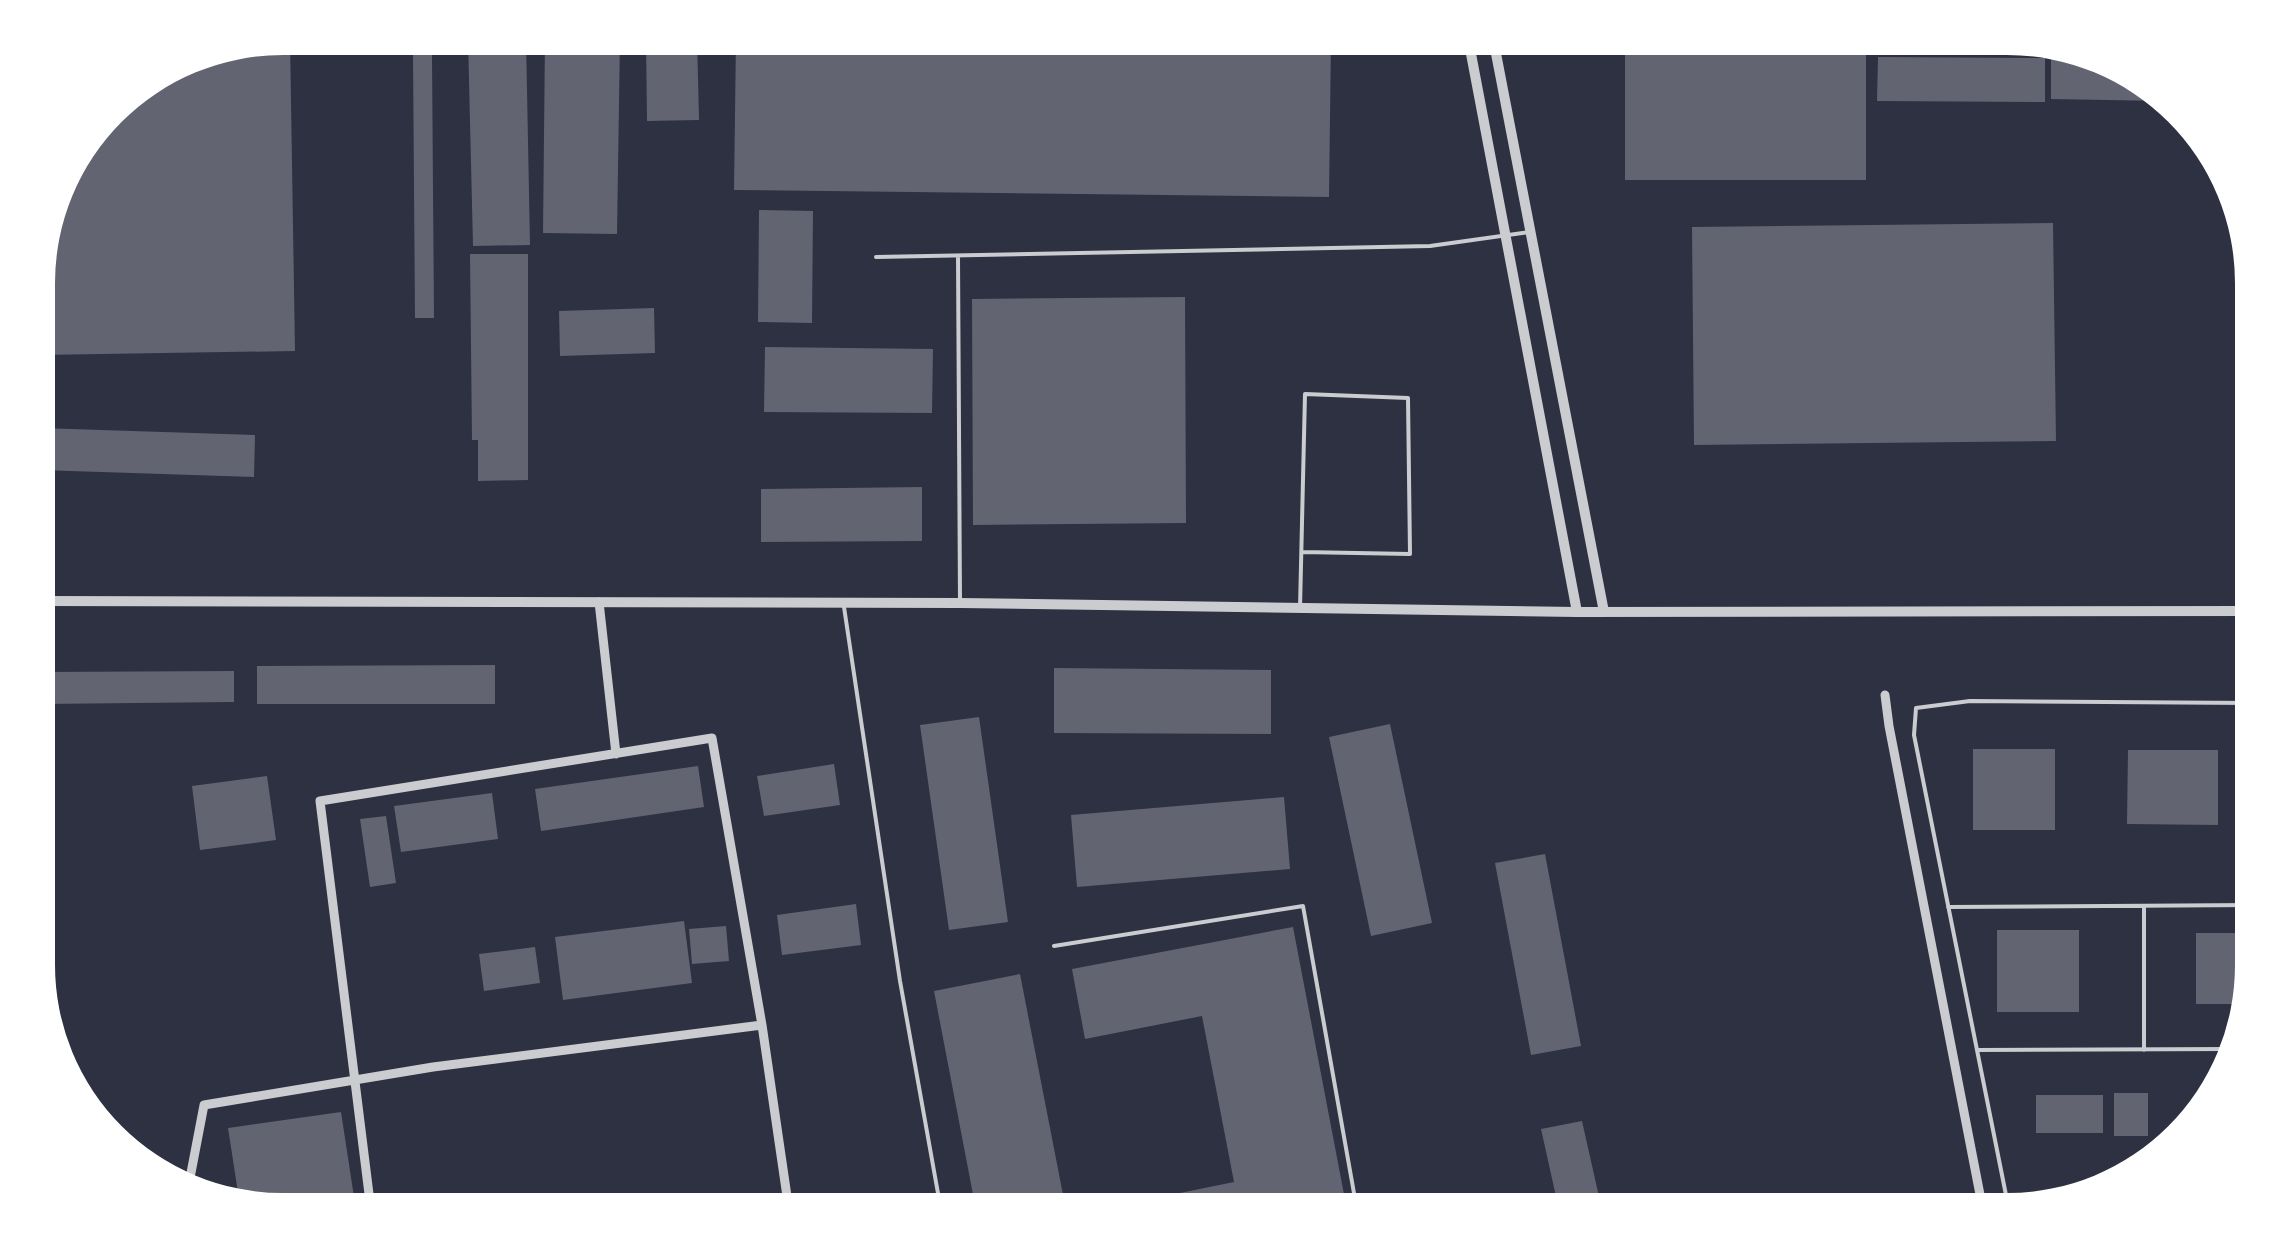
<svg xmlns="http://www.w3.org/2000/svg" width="2290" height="1248" font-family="'DejaVu Sans',sans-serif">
  <rect width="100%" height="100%" fill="#2d3142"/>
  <path fill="#626471" d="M283,38H290L295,351L40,355V251L63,174L121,99L189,56Z
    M468,38H526L530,245L473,246Z
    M545,38H620L617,234L543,233Z
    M646,38H697L699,120L647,121Z
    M736,38H1331L1329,197L734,190Z
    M2051,49L2129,70L2163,101L2051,99Z
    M1625,54H1866V180H1625Z
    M413,55H432L434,318H415Z
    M1878,57L2045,58V102L1877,101Z
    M759,210L813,211L812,323L758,322Z
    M2053,223L2056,441L1694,445L1692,227Z
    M470,254H528V480L478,481V440H472Z
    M1185,297L1186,523L973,525L972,299Z
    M654,308L655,353L560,356L559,311Z
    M765,347L933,349L932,413L764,412Z
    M40,428L255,435L254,477L40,470Z
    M922,487V541L761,542V489Z
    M495,665V704H257V666Z
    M1054,668L1271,670V734L1054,733Z
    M234,671V702L40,704V672Z
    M979,717L1008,922L949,930L920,725Z
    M1390,724L1432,923L1371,936L1329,737Z
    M1973,749H2055V830H1973Z
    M2128,750H2218V825L2127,824Z
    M834,764L840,805L764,816L757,776Z
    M698,766L704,807L541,831L535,789Z
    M267,776L276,840L200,850L192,786Z
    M492,793L498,839L401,852L394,806Z
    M1284,797L1290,869L1077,887L1071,815Z
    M386,816L396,883L370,887L360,819Z
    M1545,854L1581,1046L1531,1055L1495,863Z
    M856,904L861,945L782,955L777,915Z
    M684,921L692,983L563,1000L555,937Z
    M726,926L729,961L692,964L689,929Z
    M1293,927L1347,1210H1096L1234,1182L1202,1016L1085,1039L1072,969Z
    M1997,930H2079V1012H1997Z
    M2196,933H2252V981L2245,1004H2196Z
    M535,947L540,983L484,991L479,954Z
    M1020,974L1066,1210H976L934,991Z
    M2114,1093H2148V1136H2114Z
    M2036,1095H2103V1133H2036Z
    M341,1112L356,1210H282L239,1199L228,1128Z
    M1582,1121L1602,1210H1559L1541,1129Z
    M2033,1192H2073V1193L2033,1206Z"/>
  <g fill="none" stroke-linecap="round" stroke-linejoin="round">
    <path stroke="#caccd0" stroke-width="4" d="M958,256L960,601
      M876,257L1430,246L1530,232
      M844,607L900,981L941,1210
      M1300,608L1305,394L1408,398L1410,554L1302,552
      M2144,906V1050
      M1948,907L2252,905
      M1054,946L1303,906L1357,1210
      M1977,1050L2231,1049
      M2009,1210L1914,735L1916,708L1970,701L2252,703"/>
    <path stroke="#caccd0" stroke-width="9" d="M599,602L616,754
      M1885,695L1889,726L1983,1210
      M169,1180L190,1178L204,1105L433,1067L762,1025
      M371,1210L320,801L712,738L762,1025L789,1210"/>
    <path stroke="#caccd0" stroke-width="10" d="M1468,38L1577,612
      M1493,38L1604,612
      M40,601L960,603L1577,612L2252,611"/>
  </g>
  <path d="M0 0H2290V1248H0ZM283 55H2007A228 228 0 0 1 2235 283V965A228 228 0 0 1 2007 1193H283A228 228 0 0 1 55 965V283A228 228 0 0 1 283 55Z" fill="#fff" fill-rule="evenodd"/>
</svg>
